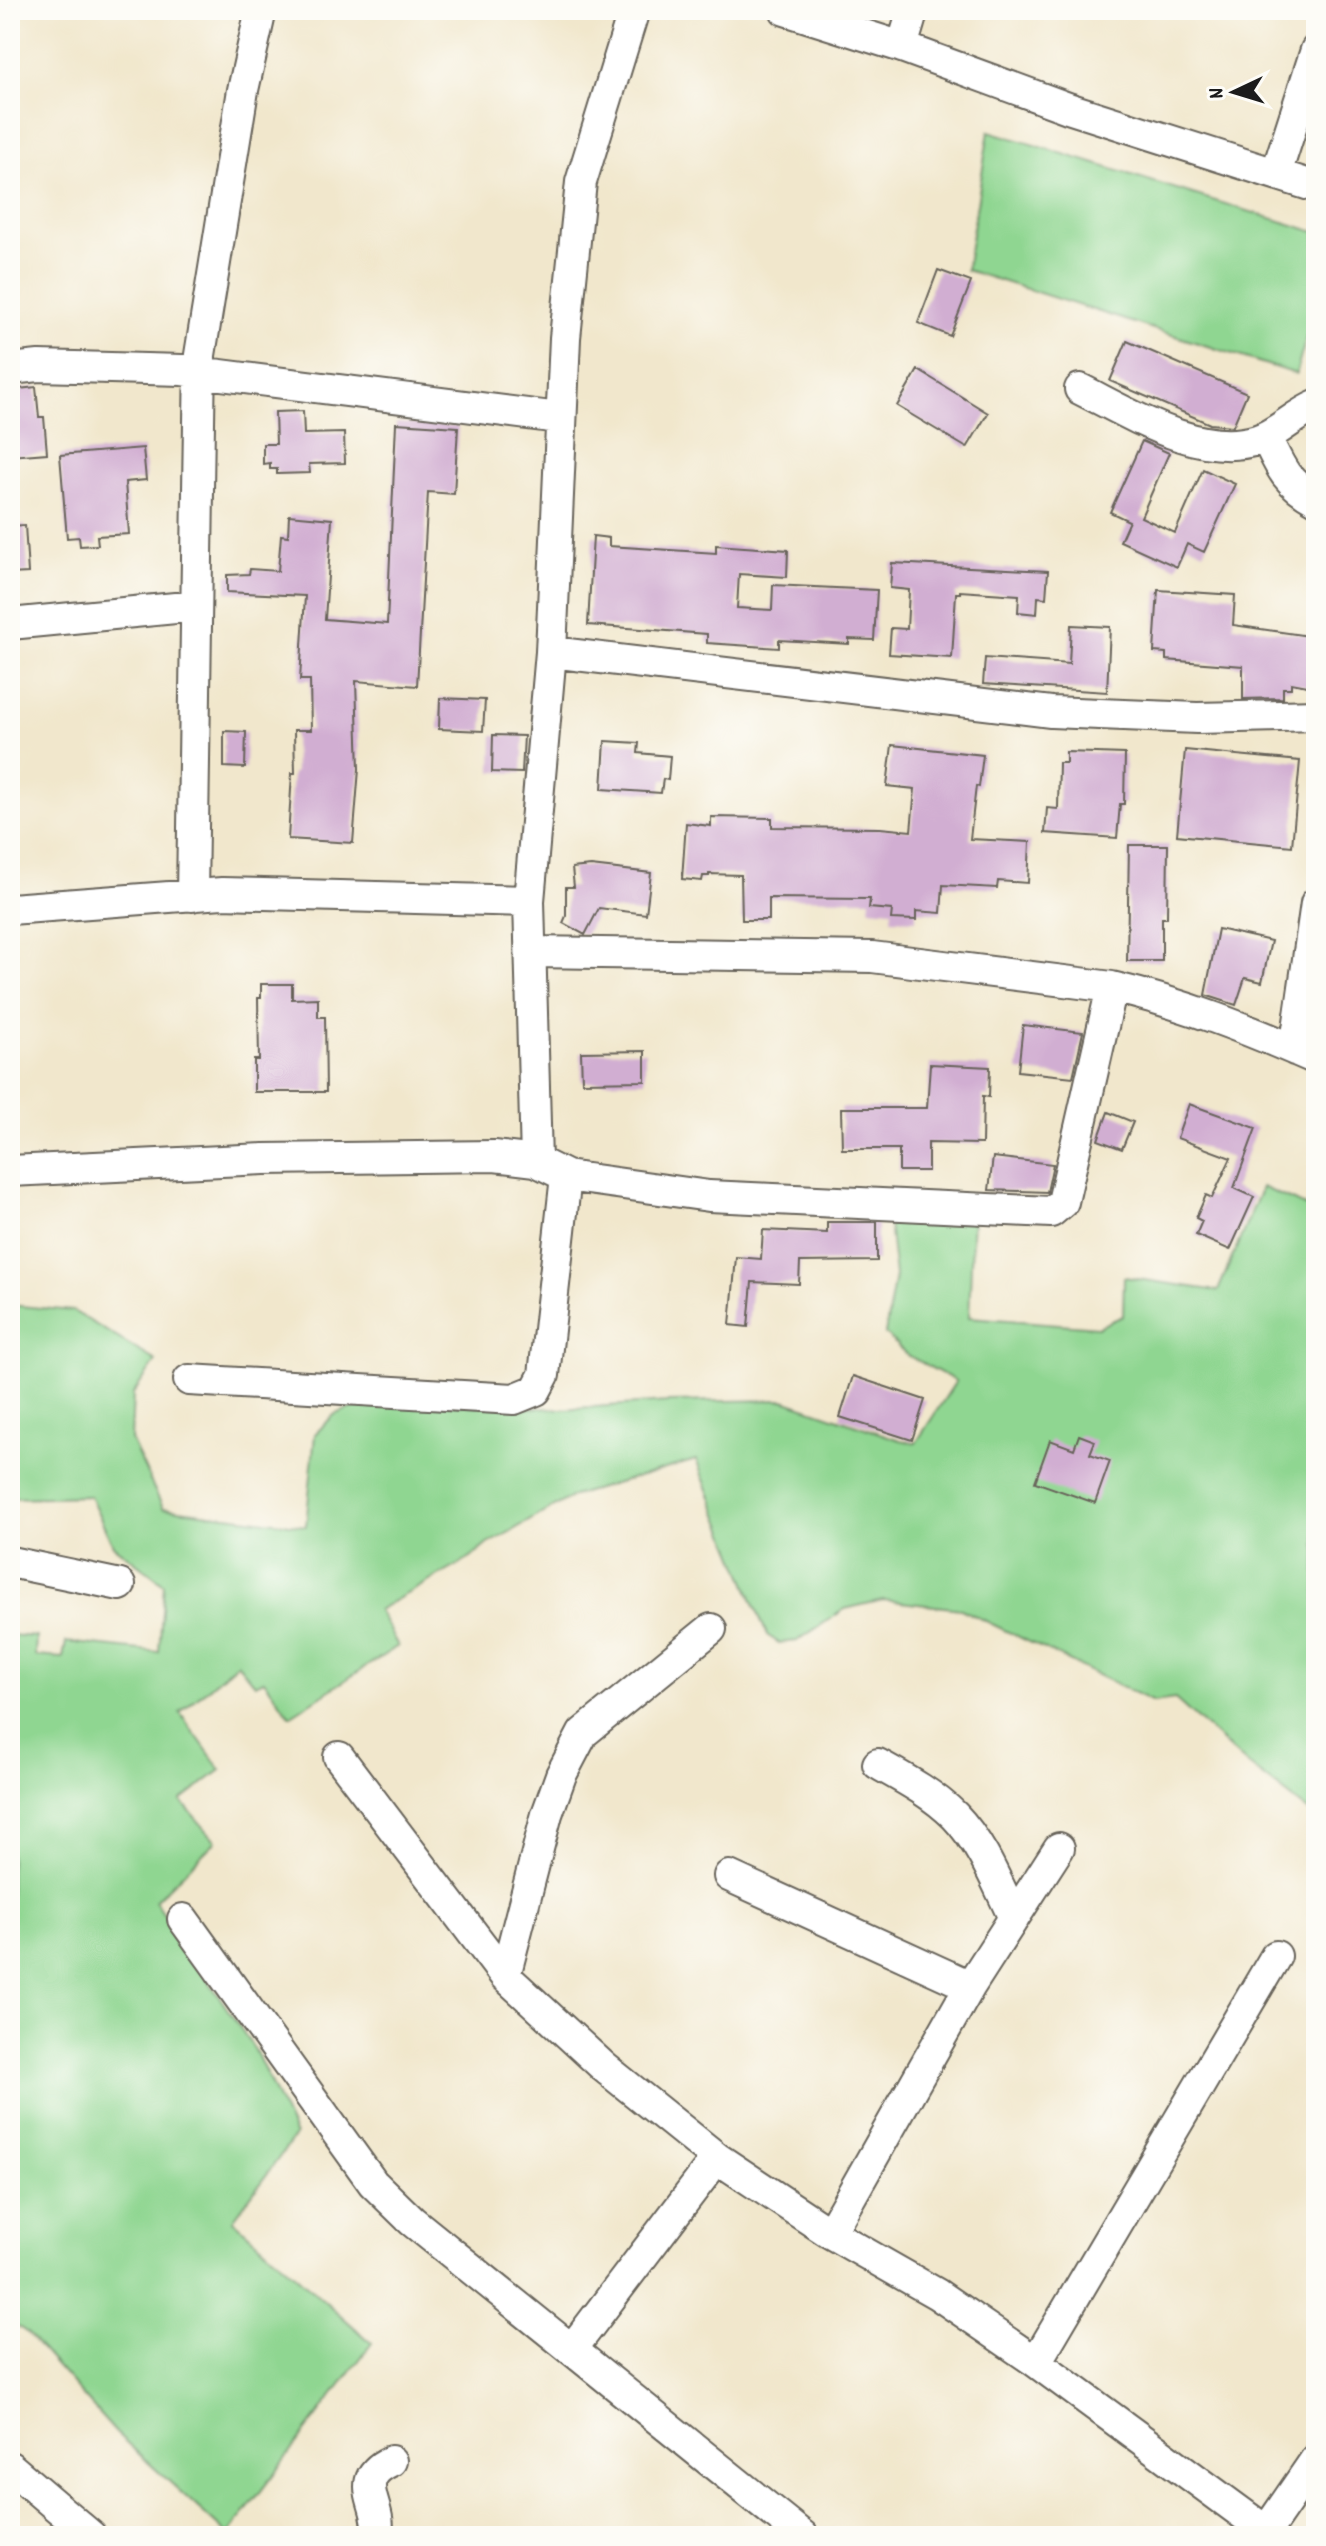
<svg xmlns="http://www.w3.org/2000/svg" width="1326" height="2546" font-family="Dekko,sans-serif">
  <rect width="100%" height="100%" fill="#fdfcf7"/>
  <filter id="ink" filterUnits="userSpaceOnUse"><feTurbulence type="fractalNoise" baseFrequency=".0125" numOctaves="2"/><feDisplacementMap in="SourceGraphic" scale="16" xChannelSelector="R" yChannelSelector="G"/><feConvolveMatrix kernelMatrix="1 2 1 2 8 2 1 2 1" color-interpolation-filters="sRGB"/></filter>
  <filter id="wash" filterUnits="userSpaceOnUse"><feTurbulence type="fractalNoise" baseFrequency=".006" numOctaves="4" result="noise"/><feDisplacementMap in="SourceGraphic" scale="32" xChannelSelector="R" yChannelSelector="G"/><feGaussianBlur stdDeviation="1.8" result="paint"/><feColorMatrix in="noise" values="0 0 0 0 0 0 0 0 0 0 0 0 0 0 0 0 0 1.4 0 .05"/><feComposite in="paint" operator="in"/></filter>
  <g filter="url(#wash)">
    <rect width="100%" height="100%" fill="#f1e7cc"/>
    <path fill="#8fd691" stroke="#567956" stroke-width="2" d="M989,131L1316,232V302L1296,374L966,270Z
      M1262,1187L1316,1211V1817L1247,1764L1175,1699L1153,1702L961,1609L883,1600L845,1609L797,1641L779,1643L767,1635L696,1460L573,1496L485,1546L471,1558L378,1610L398,1646L290,1716L264,1680L255,1684L237,1663L180,1713L221,1770L181,1801L216,1841L155,1901L255,2050L295,2136L233,2220L372,2343L228,2535L116,2433L26,2332L10,2321V1635L36,1637L35,1656L63,1658L66,1642L159,1652L164,1584L113,1545L90,1496L10,1498V1305L73,1311L156,1361L133,1394L131,1440L163,1508L306,1526L315,1434L335,1414L372,1401L562,1409L668,1402L784,1400L900,1440L916,1443L956,1381L907,1355L885,1334L895,1276L888,1215L973,1213L969,1317L1098,1327L1123,1316L1124,1277L1218,1291Z"/>
    <g id="blocks">
      <path fill="#d1aed2" d="M938,270L971,282L950,336L918,323Z
        M1127,341L1247,393L1233,426L1210,424L1110,381Z
        M918,370L988,413L967,448L897,406Z
        M36,387L39,417H44L47,453L10,456V390Z
        M303,411L304,434L344,433L345,463L309,464L310,473L277,474V469H270V463L263,464V444H276L275,412Z
        M396,423L458,427L454,494L428,492L417,686L356,681L359,769L353,843L288,839L292,773H295L294,730H311L310,680H300L305,596L227,592V575L249,574L250,569L278,571L281,535L288,536L289,515L332,519L325,619L387,624Z
        M1142,441L1169,453L1141,517L1175,533L1203,469L1235,484L1204,552L1187,544L1177,567L1120,541L1129,521L1110,512Z
        M143,448L146,480L125,482L129,534L97,536L98,545L80,546L79,537L67,538L60,455Z
        M25,525L28,573L10,574V526Z
        M593,536L609,538V546L716,553V545L788,550L787,577L739,574L737,608L772,610L773,585L877,590L874,640L849,639V644L779,640V648L707,643V634L588,625Z
        M892,563L1048,571L1046,598L1038,597L1037,614L1018,612L1019,595L960,591V593H956L952,658L889,654L891,628L907,629L909,590L890,588Z
        M1158,590L1235,595L1233,625L1316,637L1313,687L1291,683V688H1283V698L1243,699V666L1166,660V653L1154,652Z
        M1071,625L1110,627L1107,692L983,684L985,658L1069,664Z
        M440,698L485,700L483,731L439,729Z
        M224,731L246,732L245,768L224,767Z
        M493,735L524,736L522,773L492,772Z
        M605,741L639,743L638,753L670,756L668,780L663,779L661,793L602,789Z
        M892,745L983,755L979,787L976,786L970,839L1030,842L1028,883L998,881L997,888L943,885L941,913L916,911V920L891,919L892,910L869,908L870,899L769,898V920H742L741,875L709,874V876H703L702,881L682,879L686,823L711,826V817L772,818V827L880,828L911,831L915,789L887,786Z
        M1185,750L1300,761L1292,846L1177,835Z
        M1066,752L1125,754L1124,804H1120L1117,838L1045,833L1047,808L1058,809L1059,763H1066Z
        M1129,845H1168L1167,918H1162V961H1127Z
        M591,866L651,873L646,914L599,908L585,935L563,923L566,916V887H574L572,868Z
        M1218,929L1271,941L1262,982L1245,978L1236,1005L1205,995Z
        M261,984H292V999L318,998V1017H325L326,1092H254V1060H259L258,998H261Z
        M1023,1025L1083,1032L1073,1077L1018,1071Z
        M645,1051V1081L582,1082L581,1052Z
        M930,1064L990,1067L989,1097L983,1096L982,1144L928,1143V1171H899V1149H842L841,1108H927Z
        M1189,1104L1256,1128L1234,1188L1254,1197L1230,1250L1196,1235L1202,1221L1196,1218L1206,1195L1212,1198L1231,1158L1177,1138Z
        M1108,1112L1133,1122L1122,1149L1098,1140Z
        M993,1157L1053,1164L1047,1192L989,1190Z
        M827,1222H877V1261L800,1262L799,1284L752,1282L748,1327L730,1325L736,1257L761,1259L763,1230L827,1233Z
        M853,1376L925,1400L912,1440L840,1417Z
        M1079,1435L1095,1441L1090,1454L1110,1461L1095,1503L1035,1482L1050,1440L1074,1449Z"/>
    </g>
  </g>
  <g filter="url(#ink)">
    <use href="#blocks" fill-opacity="0" stroke="#67635a" stroke-width="2"/>
    <g fill="none" stroke-linecap="round" stroke-linejoin="round">
      <defs>
        <path id="minor" d="M785,10L902,47L1068,108L1316,187
          M902,47L913,10
          M1276,174L1316,50
          M10,369L39,366L182,370L559,418
          M1080,389C1130,414 1199,458 1257,440C1277,434 1294,415 1316,406
          M1266,437C1280,467 1286,483 1316,499
          M10,624L196,606
          M551,652L1051,712L1197,718L1316,715
          M192,896L200,355L243,90L261,10
          M10,909L222,893L529,901
          M532,952L872,957L1112,987C1182,1003 1250,1030 1316,1059
          M1295,1050L1316,903
          M536,1161L529,901L551,652L565,338L581,182L634,10
          M10,1171L264,1159L494,1156L536,1161L566,1176L709,1196L1051,1212L1063,1202L1112,987
          M189,1380L514,1399L536,1390L544,1375L566,1176
          M10,1562L120,1585
          M339,1757L505,1976L605,2068L717,2158L830,2233L937,2294L1036,2362L1266,2531
          M878,1764C905,1779 933,1794 955,1816C982,1844 997,1883 1014,1918
          M729,1876L970,1986
          M183,1919L373,2183L412,2221L803,2536
          M505,1976L547,1814L561,1775L583,1733L711,1629
          M830,2233L970,1986L1059,1848
          M572,2349L717,2158
          M1036,2362L1276,1956
          M10,2467L91,2536
          M376,2536C386,2508 348,2481 391,2461
          M1263,2536L1316,2459"/>
      </defs>
      <use href="#minor" stroke="#67635a" stroke-width="34"/>
      <use href="#minor" stroke="#fff" stroke-width="30"/>
    </g>
  </g>
  <rect width="1326" height="2546" fill="none" stroke="#fdfcf7" stroke-width="40"/>
  <g transform="translate(1234 92) rotate(266)" stroke="#fdfcf7" stroke-width="6" paint-order="stroke">
  <path d="M0-6L14 30L0 20L-14 30Z" fill="#1c1c1c"/>
  <text y="-12" font-size="22" font-weight="bold" text-anchor="middle" fill="#1c1c1c">N</text>
  </g>
</svg>
